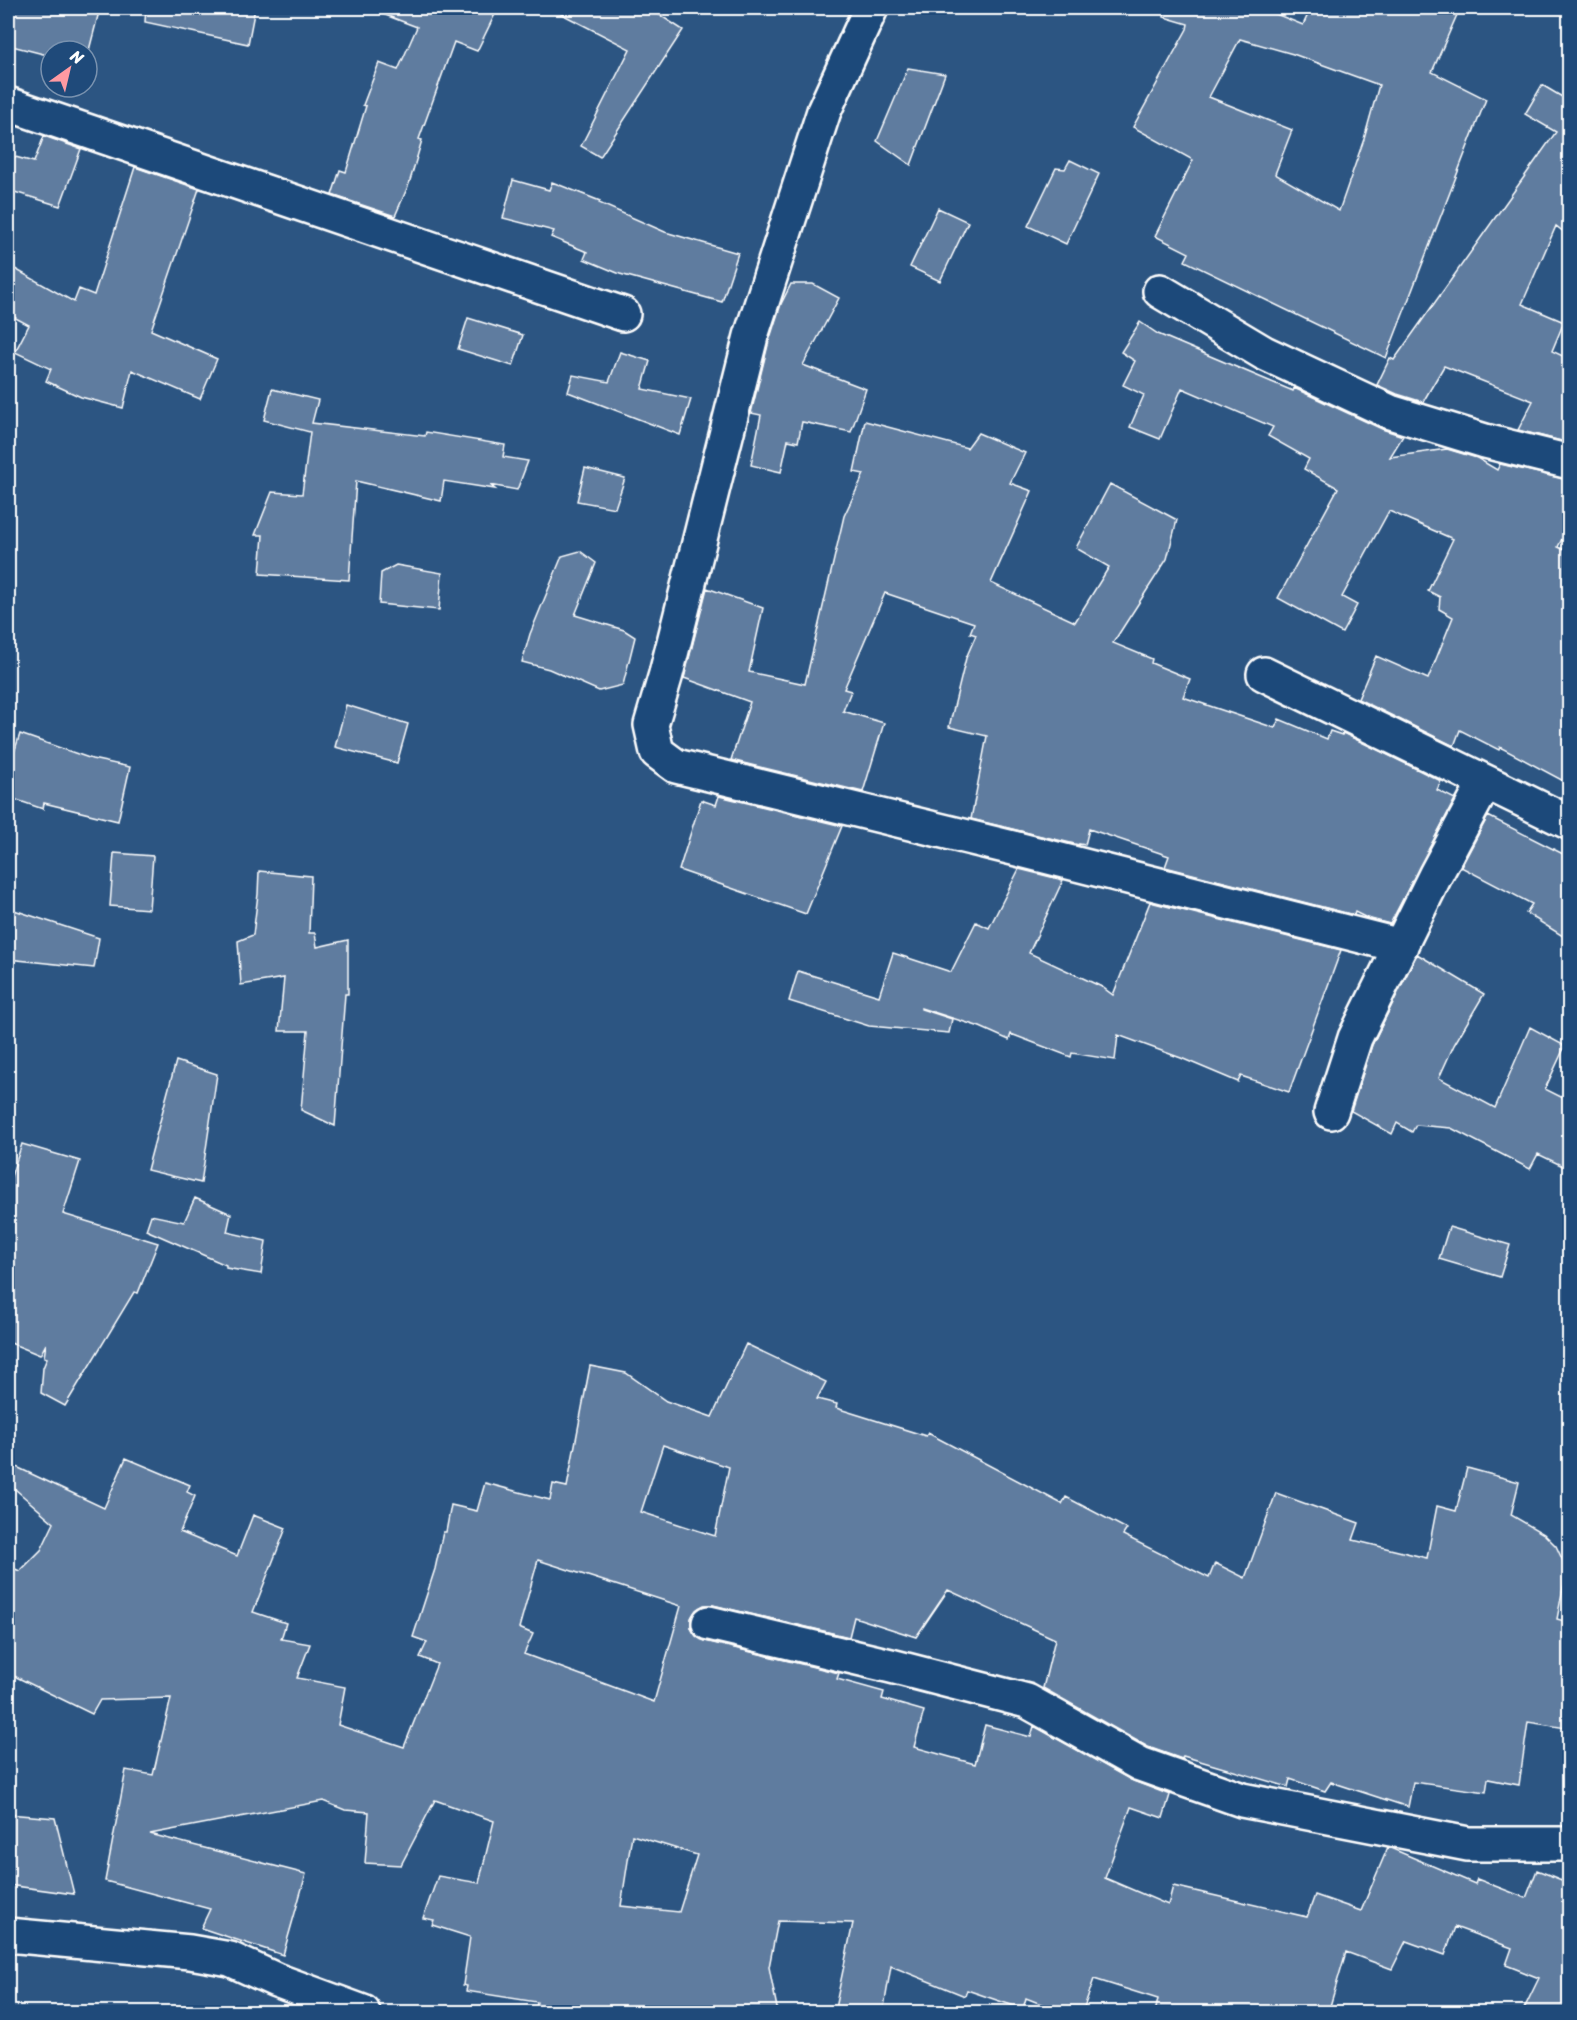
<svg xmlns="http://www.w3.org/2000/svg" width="1577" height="2020" font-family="Sriracha,sans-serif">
  <rect width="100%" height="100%" fill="#2c5582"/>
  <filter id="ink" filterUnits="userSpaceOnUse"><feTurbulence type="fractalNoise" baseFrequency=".0167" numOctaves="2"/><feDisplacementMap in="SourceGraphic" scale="12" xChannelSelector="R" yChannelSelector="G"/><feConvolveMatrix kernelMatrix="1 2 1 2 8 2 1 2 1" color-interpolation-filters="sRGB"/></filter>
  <g filter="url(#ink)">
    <path fill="#5e7c9f" stroke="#fff" stroke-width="1.5" fill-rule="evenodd" d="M8,8H100L87,58V51H61L51,48V56L8,45Z
      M146,8H255L248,44L145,22Z
      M372,8H498L477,51L454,42L419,139L422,140L409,184L395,216L332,195L340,170L346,172L366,106L363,105L379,63L398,70L417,27L372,10Z
      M550,8H649L683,30L600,157L581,146L630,49Z
      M1165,8H1261L1303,25L1311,8H1460L1432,72L1486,99L1386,358L1185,261L1189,253L1155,236L1193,160L1133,127L1187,29L1188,24L1164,17ZM1240,39L1293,54L1379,85L1364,139L1339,211L1275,174L1292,130L1209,97Z
      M908,68L945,74L911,165L877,141Z
      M1542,85L1569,101V236L1556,226L1522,304L1564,322L1552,351L1569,359V443L1518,430L1533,401L1444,366L1423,402L1397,394L1377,385L1390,358L1394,360L1556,132L1525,114Z
      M44,136L81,149L60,206L8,190V155L34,162Z
      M1070,160L1099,174L1066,244L1028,226L1056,168L1065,169Z
      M135,167L199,189L151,330L217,359L200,399L132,370L123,408L81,397L46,381L51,369L15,352L29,325L8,314V265L74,302L79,289L94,295Z
      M513,180L549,190L552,182L600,201L599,203L665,232L738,253L722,302L620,274L584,259L587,252L551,237L554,231L503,218Z
      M938,208L968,222L940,281L910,267Z
      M791,284H813L839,298L803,365L866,389L851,432L802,422L798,442L788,440L781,472L751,465L761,415L751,413L769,341L781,304Z
      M468,318L523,335L513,366L458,349Z
      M1140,322L1158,334L1293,391L1294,388L1382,429L1403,436L1390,457L1447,449L1477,458L1497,470L1500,464L1569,480V525L1558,547L1569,552V784L1500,747L1499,750L1460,730L1454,746L1358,699L1376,656L1428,679L1453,617L1439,609L1440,597L1428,591L1453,539L1389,511L1342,597L1357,605L1342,633L1278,598L1338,488L1304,469L1309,459L1268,436L1273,427L1182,388L1160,439L1130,427L1144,395L1123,385L1135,361L1121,352Z
      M620,352L650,361L642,389L691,399L680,435L568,392L573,375L609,382Z
      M272,389L318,400L312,423L425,436L426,432L505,445L503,457L528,461L517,490L490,485L495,489L444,481L441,501L356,481L349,580L260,574L263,535H255L272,492L302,494L310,432L264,420Z
      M865,421L967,448L978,433L1025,453L1010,483L1032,491L991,583L1075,622L1109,567L1076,548L1110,484L1177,520L1167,559L1113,643L1152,659L1151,663L1190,679L1183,697L1275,728L1279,719L1327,739L1330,731L1342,735L1343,733L1441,781L1437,790L1455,799L1390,924L1367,918L1355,912L1354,915L1165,867L1169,856L1089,829L1085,845L1079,844V845L971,819L987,736L949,727L966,658L976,635L970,633L974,623L885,593L844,689L851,691L843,711L884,723L863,792L731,760L750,702L684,678L707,588L763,608L749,672L805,684L844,516L864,474L854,472Z
      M585,468L625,478L615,508L577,501Z
      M580,551L596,563L575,615L624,630L635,637L623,685L599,691L549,669L522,662L530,634L562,556Z
      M396,565L442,573L439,610L379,604L381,573Z
      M346,705L408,724L397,763L335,747Z
      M20,734L92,759L130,767L118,821L44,803L43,809L8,797V771Z
      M719,796L842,826L806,914L679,870L701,800L716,805Z
      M1488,816L1569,857V940L1526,913L1532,904L1461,867Z
      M114,853L153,856L149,909L110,906Z
      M1019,869L1063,880L1029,953L1102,987L1113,995L1150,902L1341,950L1289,1092L1241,1076L1238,1082L1181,1058L1118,1035L1115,1060L1072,1053L1071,1057L1011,1034L1009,1040L980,1027L921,1008V1009L952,1019L949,1033L869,1026L789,1001L798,971L879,996L893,953L951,972L976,922L989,928Z
      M259,871L311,876L309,933H315L317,947L348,940V994H345L335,1126L301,1110L308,1031H279L284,978L241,985L238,941L253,935L258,894Z
      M8,908L99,938L94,968L8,959Z
      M1417,954L1484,994L1454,1045L1439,1078L1495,1108L1530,1027L1565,1046L1545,1089L1569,1101V1169L1538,1154L1530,1169L1451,1128L1416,1125L1412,1132L1397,1123L1392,1134L1351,1111L1372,1045Z
      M176,1061L217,1074L201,1183L147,1170Z
      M22,1144L80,1161L63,1214L158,1243L138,1293L134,1292L65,1406L41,1393L43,1368L47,1358L44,1357L46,1344L40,1355L8,1342V1185Z
      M195,1198L231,1214L227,1232L266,1241L261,1274L226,1268V1265L146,1230L151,1215L184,1222Z
      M1449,1227L1510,1245L1500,1277L1439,1259Z
      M746,1344L826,1382L817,1399L837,1404L836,1408L926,1436L928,1433L1062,1504L1066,1497L1127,1529L1123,1535L1209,1578L1215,1563L1245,1578L1276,1493L1359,1523L1353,1540L1427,1558L1437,1506L1456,1511L1467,1468L1519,1482L1511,1515L1544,1534L1556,1546L1563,1561L1565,1578L1557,1619L1568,1622L1569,1707L1566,1728L1528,1722L1519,1785L1488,1779L1486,1792L1413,1782L1408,1807L1331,1782L1325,1791L1290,1779L1288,1787L1183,1756L1182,1759L1148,1747L1043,1688L1055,1639L948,1590L916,1637L854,1617L849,1637L713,1605H704L696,1610L691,1618V1628L696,1636L705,1641L839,1673L837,1679L884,1692L882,1699L924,1711L914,1747L975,1764L985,1725L1031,1737L1034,1726L1131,1780L1170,1795L1163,1818L1131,1807L1105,1878L1168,1905L1173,1886L1307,1917L1315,1895L1361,1911L1388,1847L1475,1884L1477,1879L1526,1898L1537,1870L1569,1883V2013H1522L1539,1978L1506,1965L1512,1948L1455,1927L1445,1955L1406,1941L1392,1969L1346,1952L1328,2013H1155L1158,1999L1094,1979L1082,2013H1064L1026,1998L1023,2009L967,1990L965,1996L891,1966L883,2013H834L853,1923L778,1921L769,1967L778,2013H560L536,2008L537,2002L466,1991L467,1986L463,1985L470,1937L432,1925L434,1920L423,1918L438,1876L479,1883L494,1821L435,1800L401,1865L365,1863L369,1812L345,1810L323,1801L150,1834L306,1874L283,1955L201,1928L210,1909L105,1881L126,1770L153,1775L171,1698L100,1700L92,1714L8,1673V1566L20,1571L41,1550L54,1523L8,1483V1463L104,1508L126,1458L190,1485L187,1492L195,1496L180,1532L237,1556L253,1515L286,1528L253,1612L286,1623L281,1639L310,1644L297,1678L345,1687L338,1725L404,1747L437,1664L420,1657L427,1642L413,1637L435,1569L443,1532H446L451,1505L477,1511L485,1483L550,1500L553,1484L567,1487L590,1366L626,1373L666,1401L712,1417ZM663,1445L729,1467L715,1536L641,1512ZM538,1560L681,1606L654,1702L524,1654L533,1634L519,1628ZM632,1835L697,1855L679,1912L621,1906Z
      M8,1814L55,1818L74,1894L8,1885Z"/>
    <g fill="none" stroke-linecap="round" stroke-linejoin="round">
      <defs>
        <path id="minor" d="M871,8L824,111L751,336L666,674L651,725L657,752L676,766L1021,850L1401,946
          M8,104L623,314
          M1160,291L1264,353L1390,412L1485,441L1570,462
          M1264,674L1570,823
          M1331,1112L1355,1038L1436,874L1485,783
          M709,1623L891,1666L1027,1701L1140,1764L1242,1800L1468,1844H1570
          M8,1935L190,1952L230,1959L276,1980L363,2012"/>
      </defs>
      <use href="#minor" stroke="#fff" stroke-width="38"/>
      <use href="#minor" stroke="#1f4a7a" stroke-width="33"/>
    </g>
  </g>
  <rect width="1577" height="2020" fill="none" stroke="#1f4a7a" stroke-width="30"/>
  <rect x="15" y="15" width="1547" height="1990" fill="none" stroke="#fff" stroke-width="2" filter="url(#ink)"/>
  <g transform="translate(69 69) rotate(34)"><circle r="28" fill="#1f4a7a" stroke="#7992af" stroke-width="1.5"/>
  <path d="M0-4.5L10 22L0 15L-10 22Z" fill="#ff9aa2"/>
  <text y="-9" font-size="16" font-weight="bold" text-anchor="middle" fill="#ffffff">N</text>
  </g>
</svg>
